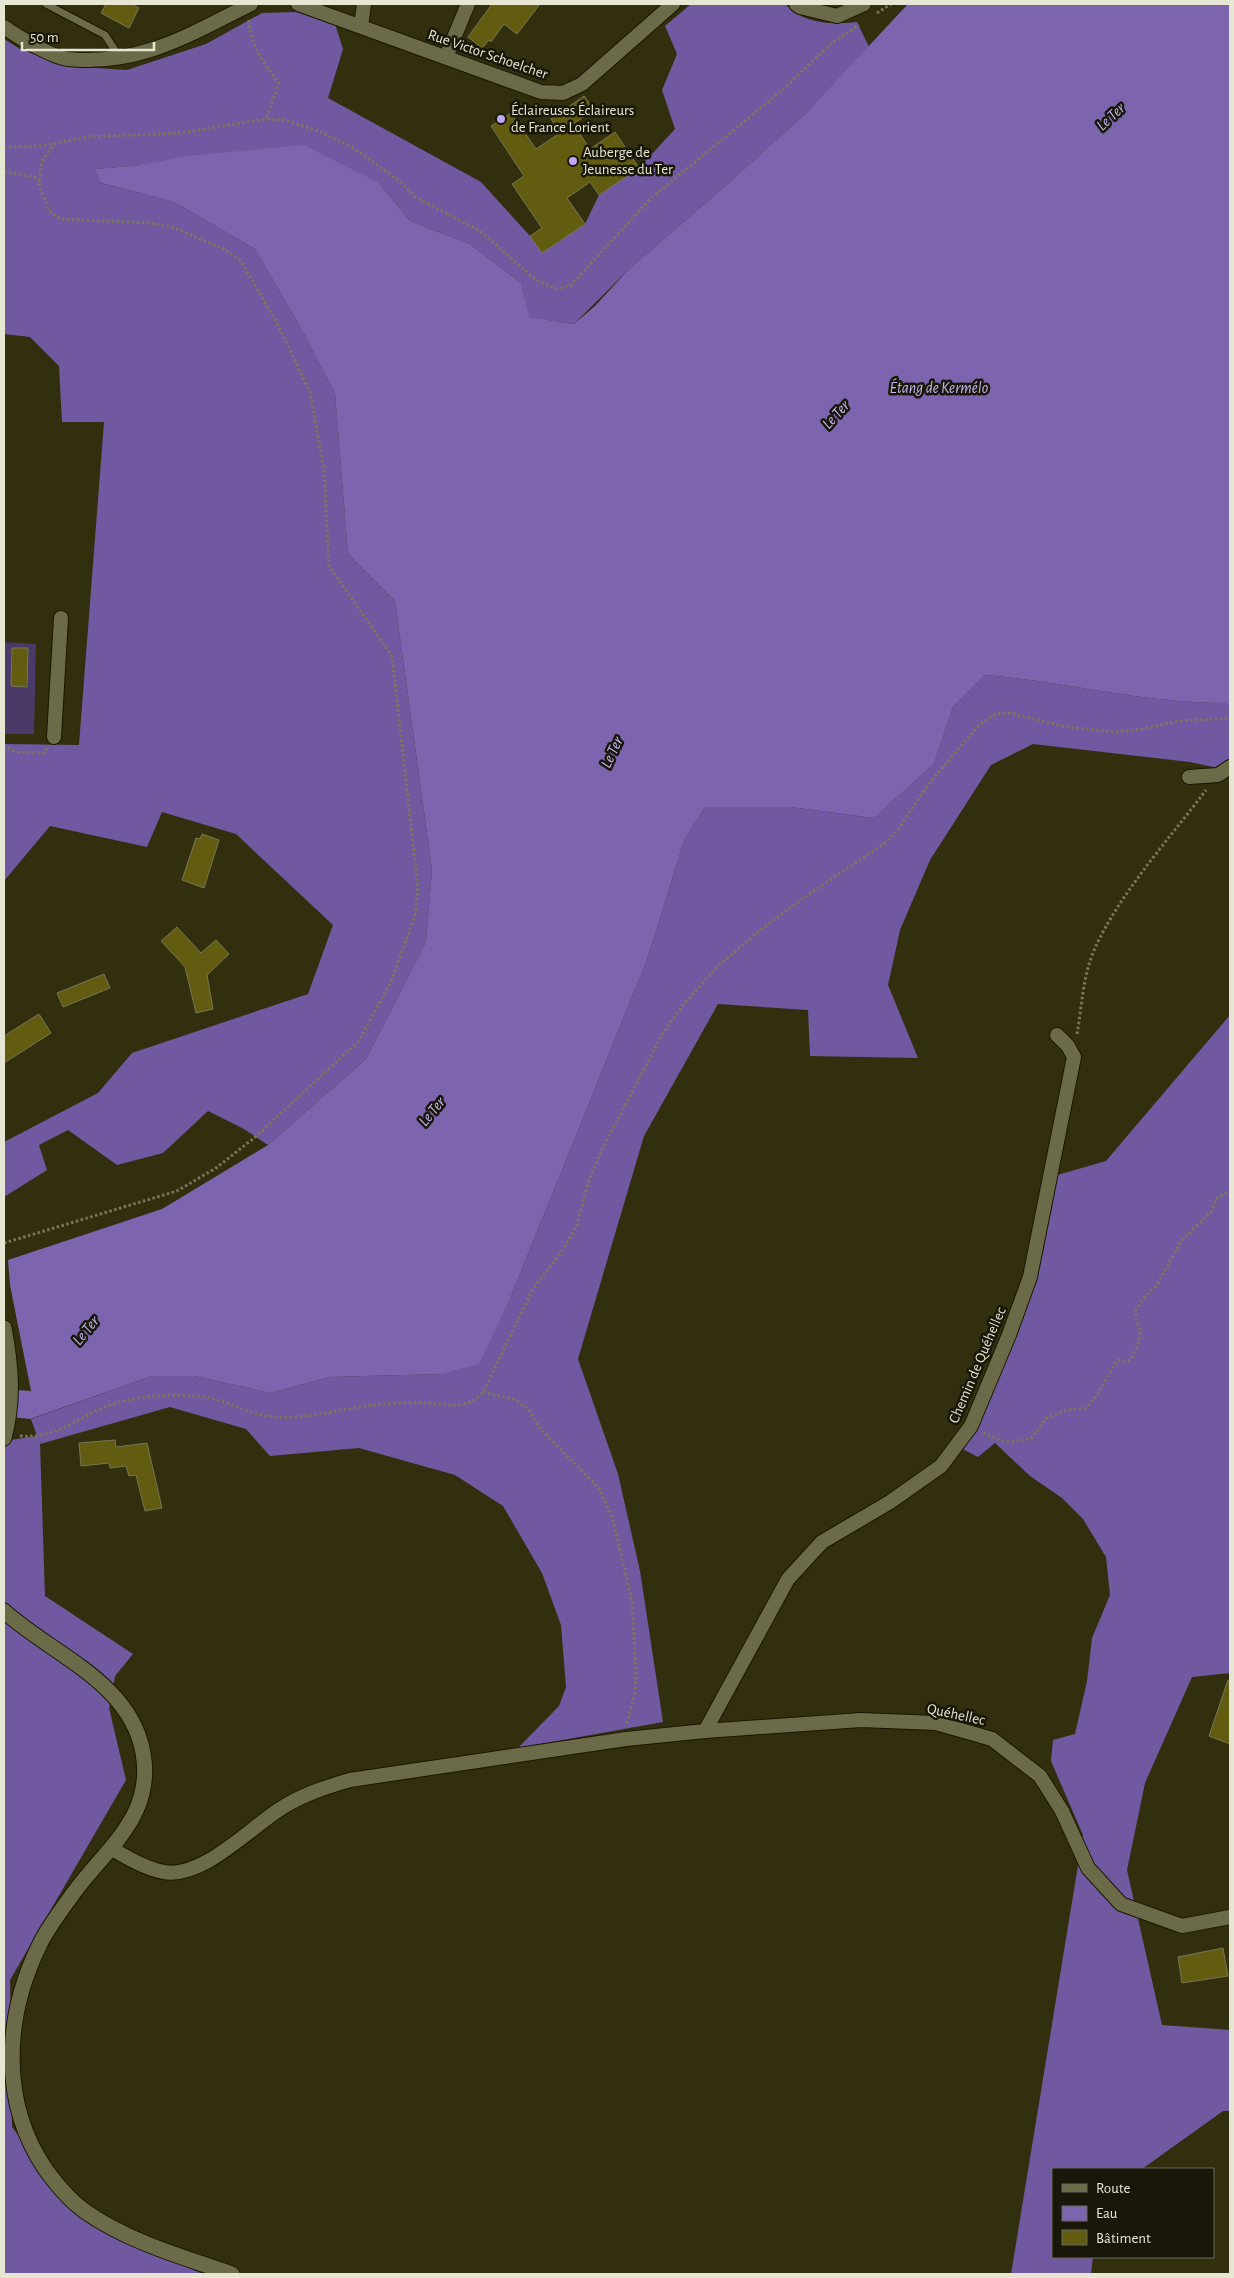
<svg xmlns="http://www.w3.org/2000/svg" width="1234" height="2278" font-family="'Alegreya Sans',sans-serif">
  <rect width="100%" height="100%" fill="#322f0f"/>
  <path fill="#493a68" d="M4,642L36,644L34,734H4Z"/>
  <path fill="#7159a2" d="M691,4H785C804,24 830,25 857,22L869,47L807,112L722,189L628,270L574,324L528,317L521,283L470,244L410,221L379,183L140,165L96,169L101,183L174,202L255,249L302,330L335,394L348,554L395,601L432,870L426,942L366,1059L268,1145L244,1129L208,1111L163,1153L117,1165L68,1130L39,1145L47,1170L4,1197V1142L98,1093L132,1053L308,994L333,925L236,834L162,812L147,847L50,826L4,881V744L79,745L104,422H62L59,366L30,337L4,334V39L20,49L66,66L127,70L206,44L262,13L296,12L335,24L343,49L328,98L481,182L530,236L542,253L585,224L599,195L639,168L675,129L662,90L677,54L665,26Z
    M985,675C1067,682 1147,704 1230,703V762L1218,768L1190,762L1033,744L991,765L930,860L900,930L888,985L918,1058L810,1056L808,1010L718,1004L644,1136L578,1359L618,1474L640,1571L663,1722L518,1748L559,1706L566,1687L561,1625L542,1573L503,1506L455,1475L359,1448L270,1456L246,1429L170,1407L40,1444L45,1596L133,1654L115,1676L109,1708L126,1780L10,1980L12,2127L71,2206L127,2242L203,2274H4V1441L37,1436L31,1419L152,1376H194L270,1393L330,1377L441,1374L511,1296L647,960L684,841L705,807H790L874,818L934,764L953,707Z
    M1230,1015V1673L1192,1677L1145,1783L1127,1870L1162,2025L1230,2030V2111H1223L1142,2169H1053V2257H1093L1091,2274H1011L1083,1835L1051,1761L1053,1740L1075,1734L1087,1681L1092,1638L1110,1595L1106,1557L1083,1519L1062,1498L1030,1476L995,1443L978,1457L959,1447L1030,1277L1047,1178L1106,1161Z"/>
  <path fill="#7d64af" d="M908,4H1230V703C1147,704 1067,682 985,675L953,707L934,764L874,818L790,807H705L684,841L647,960L511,1296L479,1364L441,1374L330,1377L270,1393L194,1376H152L30,1419L4,1416V1389L31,1391L10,1285L8,1260L162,1209L268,1145L366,1059L426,942L432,870L395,601L348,554L335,394L302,330L255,249L174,202L101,183L95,169L140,165L187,156L304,145L379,183L410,221L470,244L521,283L529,317L574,324L595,306L628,270L722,189L807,112Z"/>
  <path fill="#615c10" stroke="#787654" d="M106,4H132L139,8L129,28L101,13Z
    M492,4H540L517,34L504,24L491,42L489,40L482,48L468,37Z
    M584,96L594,110L573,124L590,149L615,132L639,168L599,195L590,182L567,198L585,224L542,253L530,236L542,228L512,184L524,176L491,126L511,113L536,149L560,133L551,119Z
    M12,648H28L27,687L11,686Z
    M202,834L219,840L204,888L182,880L196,838L200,839Z
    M177,927L201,953L216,940L229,954L207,975L213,1009L196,1013L185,967L161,941Z
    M104,974L110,988L63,1007L57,993Z
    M39,1014L51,1033L4,1063V1036Z
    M115,1440L116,1447L147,1443L162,1508L145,1511L136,1475L129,1476L126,1466L110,1468L109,1463L81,1466L79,1443Z
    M1228,1680L1230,1681V1744L1209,1736Z
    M1223,1948L1228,1976L1182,1983L1178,1957Z"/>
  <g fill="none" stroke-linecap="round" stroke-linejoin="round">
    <defs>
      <path id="lane" d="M46,4L105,35L120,58"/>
      <path id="street" d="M298,4L541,92L563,93L582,84L673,4
        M796,4L800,7L837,16L864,4
        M361,26L364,4
        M4,27C18,37 52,57 68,59C140,66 191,34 251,4
        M446,57L468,4
        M54,737L61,618
        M1189,777L1218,775L1230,767
        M705,1731L788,1579L822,1542L890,1502L941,1466L971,1426L1009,1335L1030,1277L1074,1057L1068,1046L1057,1035
        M112,1849C128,1858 146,1869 164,1872C202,1879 250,1828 280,1809C301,1795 326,1787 350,1780L626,1739L705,1731L861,1720L936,1723L992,1739L1040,1776L1062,1811L1088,1868L1121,1904L1182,1926L1230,1917"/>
      <path id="secondary" d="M4,1328C11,1365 14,1400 4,1438
        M4,1611C51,1654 131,1682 143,1753C155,1819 102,1851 70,1898C59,1913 47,1929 39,1946C4,2018 0,2103 46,2170C57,2185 70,2201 86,2212C129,2242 183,2257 232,2274"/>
    </defs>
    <use href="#lane" stroke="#1a1700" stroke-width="9"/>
    <use href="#street" stroke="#1a1700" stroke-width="16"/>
    <use href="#secondary" stroke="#1a1700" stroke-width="17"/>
    <path stroke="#79775c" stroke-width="3" stroke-dasharray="2.5 2.5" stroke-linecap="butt" d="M877,13L891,4
      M249,20C249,44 265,65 279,83L266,119
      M4,147L40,146L87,137L180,133L266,119L284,120L318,131L352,147L401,182L415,197L480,231L536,280L557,289L571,285L651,198L780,92L833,42L859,25
      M4,171L39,178
      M4,745L15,752L44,753L47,748
      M1077,1034C1082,1006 1083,974 1095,948C1120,893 1170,838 1206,790
      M4,1243L177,1191L216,1168L254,1138L359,1041L392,979L415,916L418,888L392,656L329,566L324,470L310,392L277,323L241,261L224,249L172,227L152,223L60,219L49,211L39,185L42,161L56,142
      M483,1392L516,1400L529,1410L538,1426L599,1488L612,1516L632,1601L636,1673L635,1694L626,1725
      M983,1433L1006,1442L1031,1439L1046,1418L1067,1410L1086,1408L1098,1394L1114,1365L1119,1360L1125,1362L1130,1360L1137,1348L1141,1332L1136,1320V1310L1142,1300L1157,1285L1181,1241L1211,1212L1217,1198L1230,1191
      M20,1436C58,1438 72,1421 105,1407C132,1396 166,1394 195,1396C223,1397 247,1415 275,1417C309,1419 340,1409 373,1405C390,1403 410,1402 427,1403C439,1403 452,1407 464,1404C472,1402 478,1398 483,1392L533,1289L562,1251L577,1225L589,1180L603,1147L663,1033L683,1005L718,966L763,928L812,892L885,843L897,831L927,786L980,724L996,714L1010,713L1066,727L1115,732L1136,730L1180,721L1230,718"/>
    <use href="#lane" stroke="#6c6b49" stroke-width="7"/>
    <use href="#street" stroke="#6c6b49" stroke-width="14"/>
    <use href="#secondary" stroke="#6c6b49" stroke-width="15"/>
  </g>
  <g fill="#bfa8f4" stroke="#181709" stroke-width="2">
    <circle cx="501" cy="119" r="5"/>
    <circle cx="573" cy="161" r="5"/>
  </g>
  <g text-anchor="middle" stroke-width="5" stroke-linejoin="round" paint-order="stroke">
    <g font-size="15" fill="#e6e6d3" stroke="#181709">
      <text transform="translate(488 54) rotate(19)" y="5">Rue Victor Schoelcher</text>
      <text transform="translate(977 1365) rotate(-67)" y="5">Chemin de Quéhellec</text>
      <text transform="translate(956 1714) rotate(12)" y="5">Quéhellec</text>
    </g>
    <g font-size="15" fill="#e6e6d3" stroke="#181709" text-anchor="start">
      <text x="511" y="115">Éclaireuses Éclaireurs<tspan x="511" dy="17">de France Lorient</tspan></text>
      <text x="583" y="157">Auberge de<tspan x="583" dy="17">Jeunesse du Ter</tspan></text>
    </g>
    <g font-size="16" font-style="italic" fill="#c6b5f2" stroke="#181709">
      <text transform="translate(1110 116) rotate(-43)" y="6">Le Ter</text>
      <text x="939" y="393">Étang de Kermélo</text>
      <text transform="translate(835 414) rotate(-48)" y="6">Le Ter</text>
      <text transform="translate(611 752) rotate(-65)" y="6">Le Ter</text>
      <text transform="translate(431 1111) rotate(-51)" y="6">Le Ter</text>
      <text transform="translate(85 1330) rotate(-51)" y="6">Le Ter</text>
    </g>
  </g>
  <rect width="1234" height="2278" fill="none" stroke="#e6e6d3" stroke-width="10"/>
  <rect x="1052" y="2168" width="162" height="90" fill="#181709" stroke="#6a6a5a"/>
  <rect x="1062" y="2184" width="25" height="8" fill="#6c6b49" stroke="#6a6a5a"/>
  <text x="1096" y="2193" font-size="15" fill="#e6e6d3">Route</text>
  <rect x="1062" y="2206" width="25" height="15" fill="#7d64af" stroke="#6a6a5a"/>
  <text x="1096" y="2218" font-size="15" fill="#e6e6d3">Eau</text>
  <rect x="1062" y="2230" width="25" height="15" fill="#615c10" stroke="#6a6a5a"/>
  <text x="1096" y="2243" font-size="15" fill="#e6e6d3">Bâtiment</text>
  <path d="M22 42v8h132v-8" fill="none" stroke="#e6e6d3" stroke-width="2.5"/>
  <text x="30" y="42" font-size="15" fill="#e6e6d3" stroke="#181709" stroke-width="4" paint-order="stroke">50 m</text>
</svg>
